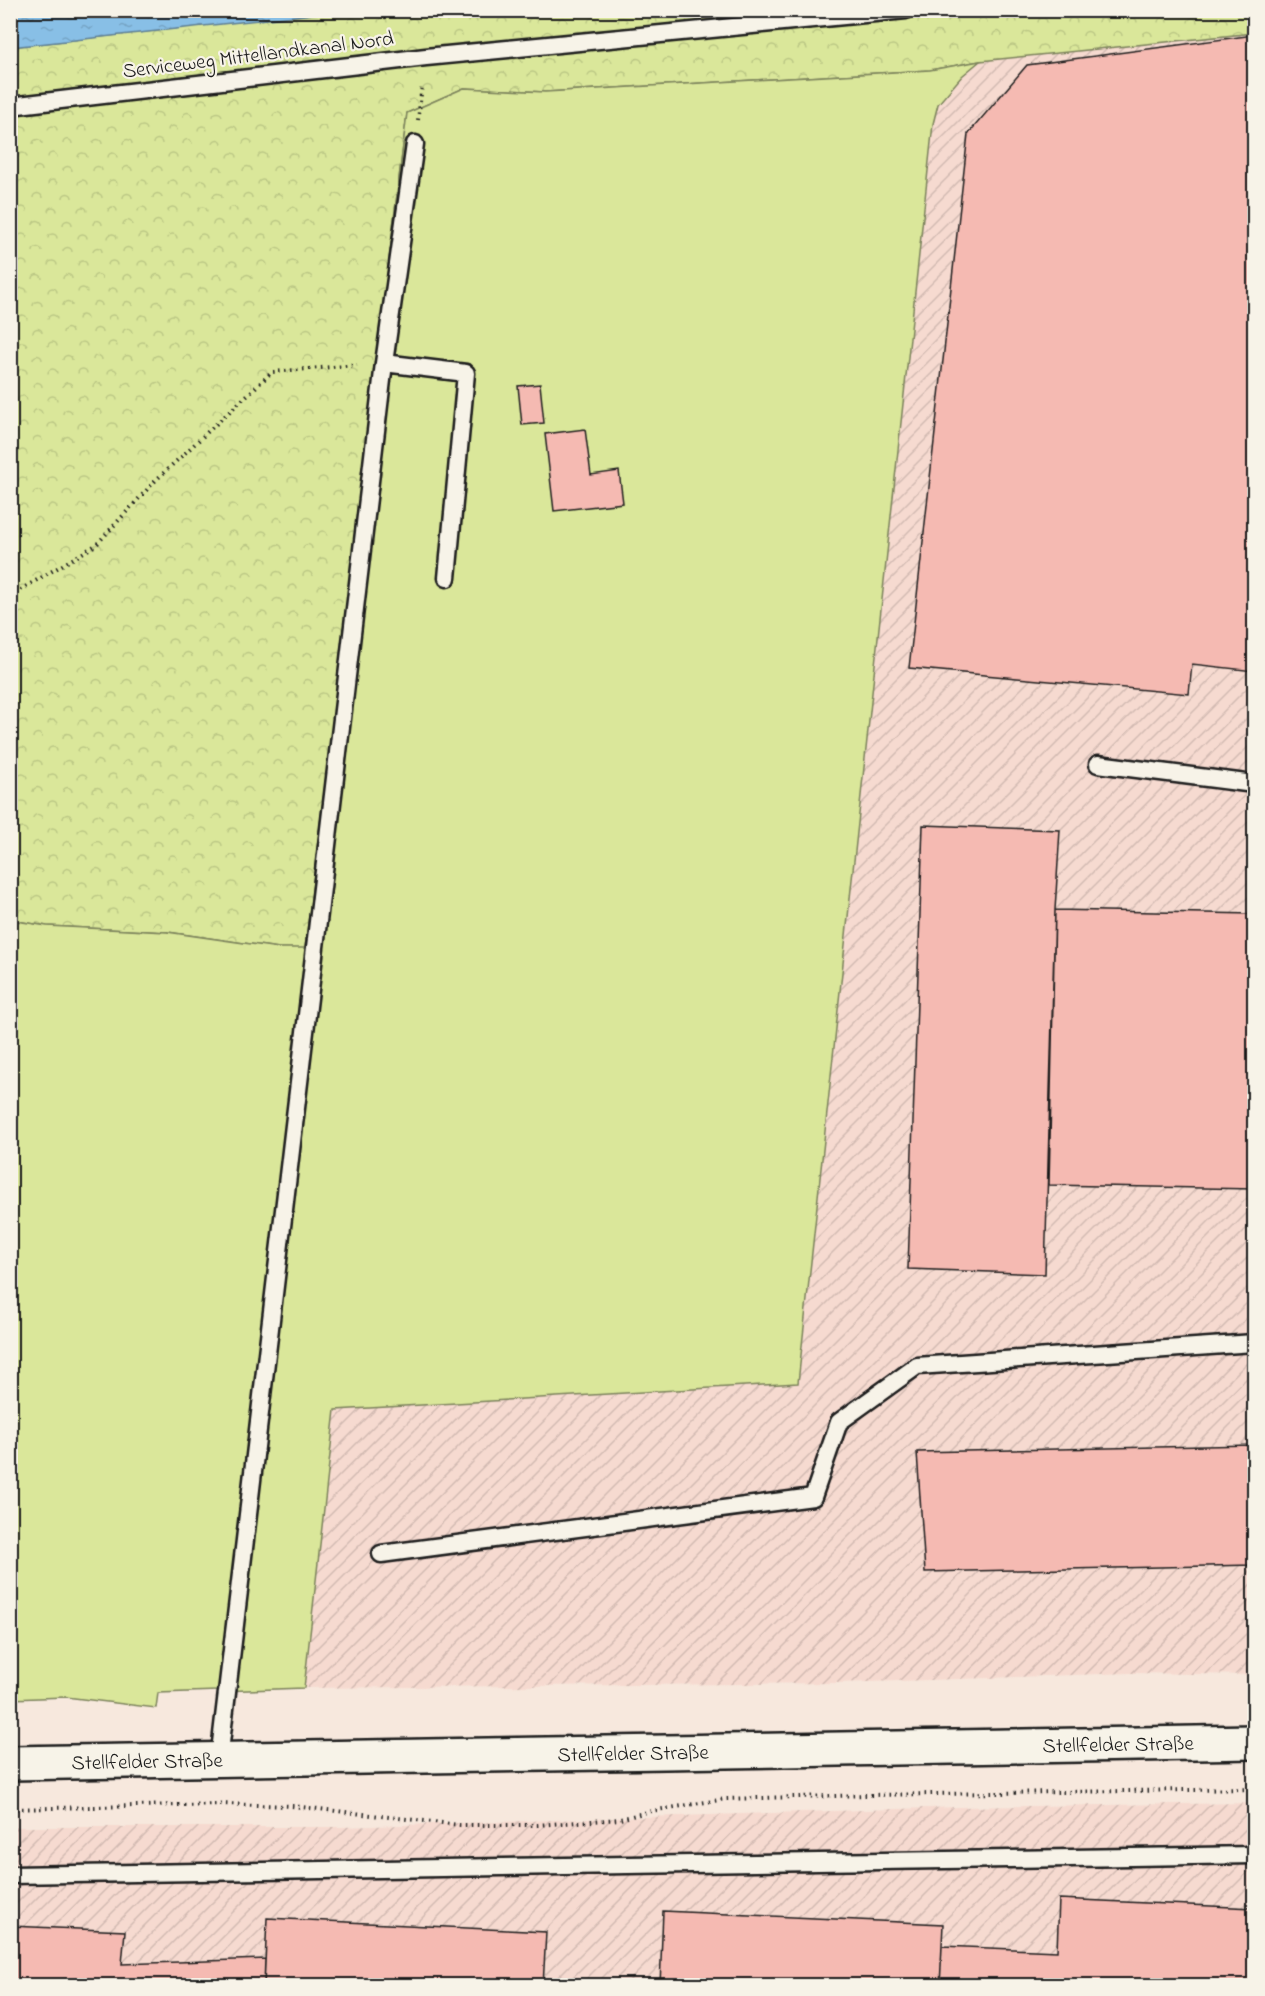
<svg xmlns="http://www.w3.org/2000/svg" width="1265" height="1996" font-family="'Indie Flower',sans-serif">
  <defs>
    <pattern id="industrial-furrows" width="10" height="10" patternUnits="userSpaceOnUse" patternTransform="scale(1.5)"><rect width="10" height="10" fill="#f6dad0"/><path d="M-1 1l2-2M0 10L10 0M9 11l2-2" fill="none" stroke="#d2bab2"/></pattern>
    <pattern id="forest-crowns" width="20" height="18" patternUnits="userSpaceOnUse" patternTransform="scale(1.5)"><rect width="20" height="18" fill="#dae79a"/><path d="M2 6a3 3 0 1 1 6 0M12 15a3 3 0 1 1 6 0" fill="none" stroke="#bac684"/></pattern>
    <pattern id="water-ripples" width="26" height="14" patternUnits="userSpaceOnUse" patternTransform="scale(1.5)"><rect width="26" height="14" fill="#88bfe6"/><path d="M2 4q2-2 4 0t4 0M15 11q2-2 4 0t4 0" fill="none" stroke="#75a4c5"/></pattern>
  </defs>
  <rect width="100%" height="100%" fill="#f7e8dd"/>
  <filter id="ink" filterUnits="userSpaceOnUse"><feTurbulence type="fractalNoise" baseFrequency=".0167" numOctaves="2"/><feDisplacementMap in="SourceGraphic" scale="12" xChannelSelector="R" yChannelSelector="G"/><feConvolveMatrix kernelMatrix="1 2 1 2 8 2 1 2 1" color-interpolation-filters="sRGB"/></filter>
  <g filter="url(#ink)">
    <path fill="url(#industrial-furrows)" d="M1254,29V1675L1131,1673L839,1683L304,1688L334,1410L798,1382L933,124L938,104L962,76L980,61Z
      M1254,1803V1985L11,1986V1827H341L959,1807Z"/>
    <path fill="url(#forest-crowns)" stroke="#7b825b" stroke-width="1.5" d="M341,10L1254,11V33L980,61L930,70L545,92L464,88L407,113L305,949L279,948L168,932L47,926L11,920L10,47Z"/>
    <path fill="#dae79a" stroke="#7b825b" stroke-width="1.5" d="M980,61L962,76L938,104L933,124L798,1383L335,1410L304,1688L158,1693L156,1708L66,1697L11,1699L10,920L47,926L167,932L279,948H305L407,113L464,88L545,92L930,70Z"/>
    <path fill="url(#water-ripples)" stroke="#5d7e95" stroke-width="1.5" d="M11,10H341V11L11,47Z"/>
    <path fill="#f5bab2" stroke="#1c1c1c" stroke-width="1.5" d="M1254,35V671L1192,664L1189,694L909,668L968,134L1027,65Z
      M540,384L544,423L522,425L518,386Z
      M585,429L591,475L619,471L623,503L554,511L545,434Z
      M923,825L1060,830L1055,910L1045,1274L908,1269Z
      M1055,910L1254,914V1189L1049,1185Z
      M1254,1445V1565L925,1572L917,1452Z
      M1059,1899L1254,1908V1986H940L942,1946L1057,1951Z
      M663,1911L943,1924L940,1986H660Z
      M267,1918L546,1932L543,1986H264Z
      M10,1926L125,1931L122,1964L265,1959L264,1986H10Z"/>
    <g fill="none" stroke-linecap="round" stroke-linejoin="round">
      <defs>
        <path id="lane" d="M10,106L426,57L906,10
          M384,363L466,373L447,578
          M1098,764L1254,784
          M381,1554L813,1497L839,1422L917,1366L1254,1343
          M219,1760L384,363L415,144
          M10,1875L1254,1855"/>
        <path id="secondary" d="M10,1763L1254,1742"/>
      </defs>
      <use href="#lane" stroke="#1c1c1c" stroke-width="21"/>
      <use href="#secondary" stroke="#1c1c1c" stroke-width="38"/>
      <path stroke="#1c1c1c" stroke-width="4" stroke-dasharray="1.5 4.5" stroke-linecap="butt" d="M418,120L422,85
        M10,596L96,545L156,480L272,372L357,365
        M10,1809L221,1804L292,1806L460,1825H537L620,1819L651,1811L725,1799L869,1795L1254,1789"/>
      <use href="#lane" stroke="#f7f3e8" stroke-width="16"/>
      <use href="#secondary" stroke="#f7f3e8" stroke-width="33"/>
    </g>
  </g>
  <g text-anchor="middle" stroke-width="4.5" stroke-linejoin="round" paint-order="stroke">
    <g font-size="21" fill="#1c1c1c" stroke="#f7f3e8">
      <text transform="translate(258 54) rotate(-7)" y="7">Serviceweg Mittellandkanal Nord</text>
      <text transform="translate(1118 1744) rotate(-1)" y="7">Stellfelder Straße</text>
      <text transform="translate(633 1753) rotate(-1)" y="7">Stellfelder Straße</text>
      <text transform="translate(147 1761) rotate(-1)" y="7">Stellfelder Straße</text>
    </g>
  </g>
  <rect width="1265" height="1996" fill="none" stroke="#f7f3e8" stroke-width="36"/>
  <rect x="18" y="18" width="1229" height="1960" fill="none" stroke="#1c1c1c" stroke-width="2" filter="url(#ink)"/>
</svg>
